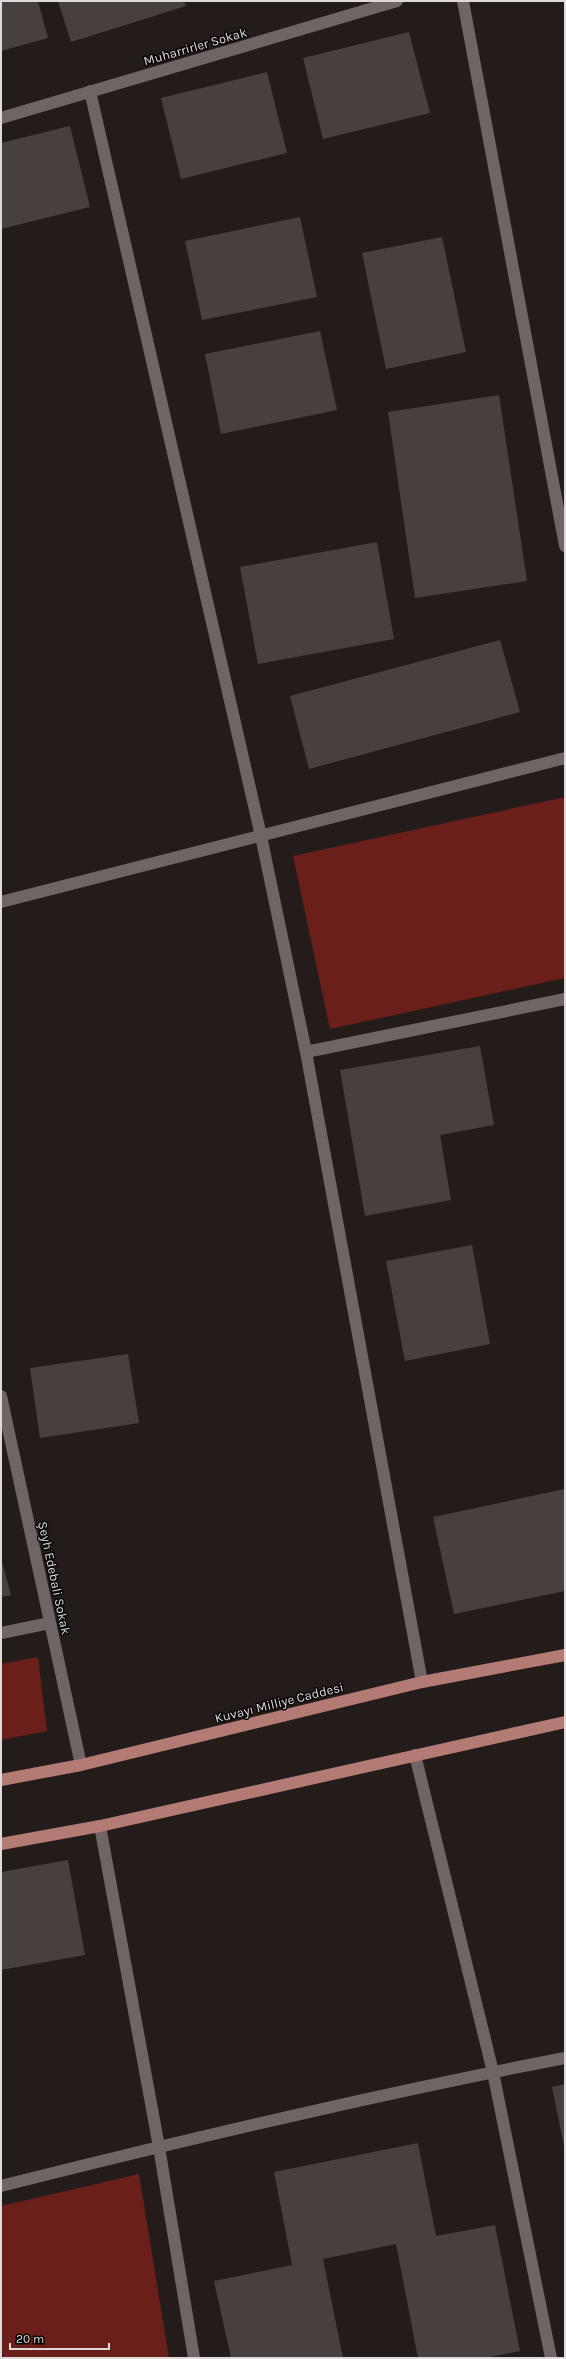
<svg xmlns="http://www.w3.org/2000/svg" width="566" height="2359" font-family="Karla,sans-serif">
  <rect width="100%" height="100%" fill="#241c1b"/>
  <path fill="#6a1f1a" d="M565,797V978L330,1029L293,856Z
    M38,1657L47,1731L1,1740V1664Z
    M139,2174L169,2358H3L1,2339V2206Z"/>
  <path fill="#48403e" d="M1,1H38L48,38L1,51Z
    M58,1H184L186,6L71,42Z
    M409,32L430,113L323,139L303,58Z
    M267,72L287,153L181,179L161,98Z
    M70,126L90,207L1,229V143Z
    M300,217L317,297L202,320L185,241Z
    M442,237L466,352L386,369L362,253Z
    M320,331L337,410L221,434L205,354Z
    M499,395L527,581L415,598L388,412Z
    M377,542L394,639L258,664L240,567Z
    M500,640L520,712L309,769L290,696Z
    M480,1046L494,1125L440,1135L451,1200L365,1216L340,1070Z
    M472,1245L490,1344L405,1361L386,1261Z
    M128,1354L139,1423L40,1438L30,1368Z
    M565,1489V1591L454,1614L433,1517Z
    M1,1558L11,1595L1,1597Z
    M68,1860L85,1955L1,1970V1872Z
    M565,2084V2146H564L552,2087Z
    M418,2143L436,2236L495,2225L520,2351L485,2358H418L396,2244L323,2259L343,2358H231L214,2281L292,2265L274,2172Z"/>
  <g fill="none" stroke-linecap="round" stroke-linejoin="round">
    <path stroke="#6e6564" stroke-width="12" d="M463,1L565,546
      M90,91L261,836L306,1052L422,1682
      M1,118L397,1
      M1,902L565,758
      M306,1052L565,999
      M1,1396L81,1765
      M1,1633L50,1623
      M415,1755L493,2072L551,2358
      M100,1826L159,2147L194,2358
      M1,2186C188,2139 376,2094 565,2058"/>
    <path stroke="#b37b74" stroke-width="12" d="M1,1780L81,1765L422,1682L565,1655
      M1,1844L100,1826L565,1722"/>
  </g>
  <g text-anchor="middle" stroke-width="3" stroke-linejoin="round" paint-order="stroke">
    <g font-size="13" fill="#dfdad9" stroke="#0a0707">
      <text transform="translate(195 46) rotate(-16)" y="5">Muharrirler Sokak</text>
      <text transform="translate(55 1578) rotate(78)" y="5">Şeyh Edebali Sokak</text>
      <text transform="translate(279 1702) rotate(-14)" y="5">Kuvayı Milliye Caddesi</text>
    </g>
  </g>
  <rect width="566" height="2359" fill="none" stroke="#dfdad9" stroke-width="4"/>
  <path d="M10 2343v6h99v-6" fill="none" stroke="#dfdad9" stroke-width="2"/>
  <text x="16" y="2343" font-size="12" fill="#dfdad9" stroke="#0a0707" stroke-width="3" paint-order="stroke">20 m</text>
</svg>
